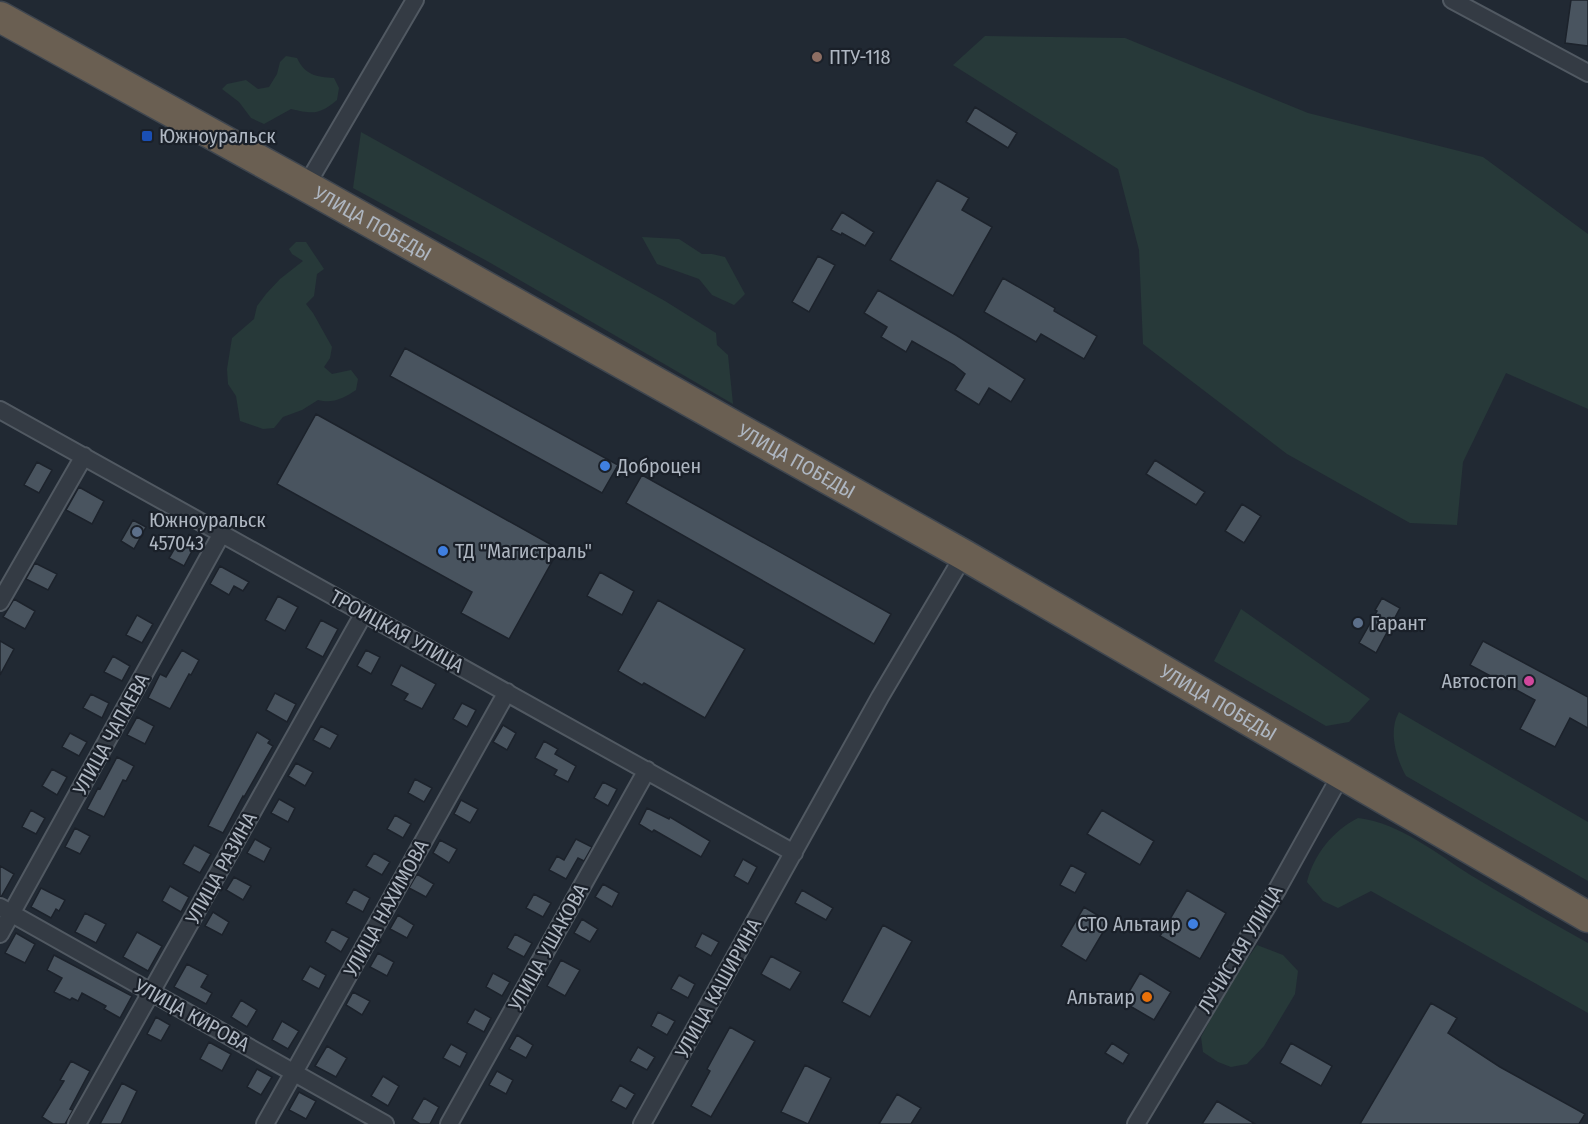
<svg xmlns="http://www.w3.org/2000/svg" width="1588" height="1124" font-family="'Fira Sans Condensed',sans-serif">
  <rect width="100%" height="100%" fill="#212933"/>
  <path fill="#273939" d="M985,36L1125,38L1308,113L1483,157L1588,234V409L1506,373L1463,462L1457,525L1410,523L1287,454L1143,344L1139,250L1118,169L953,65Z
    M286,56L297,58C305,75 316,77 334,78L339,88L337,100C319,115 313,114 291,109L264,124L251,118L239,102L222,89L227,84L246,80L258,89L269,87L277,74L280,62Z
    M361,132L665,301L716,333L717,345L728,355L733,404L487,261L353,188Z
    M642,237L679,239L702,254H712L725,257L745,294L734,305L712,295L699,279L657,264Z
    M296,242H306L324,269L317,274L314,296L306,304L313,313L332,347L330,358L324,367L332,374L351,370L358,379L356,390C344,398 333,404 318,400L302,410L283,417L274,428L263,429L240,421L236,396L228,384L227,369L232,338L254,319L257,306L266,294L280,279L303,261L292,254L289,249Z
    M1241,609L1370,699L1349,722L1326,726L1214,661Z
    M1399,712L1588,822V881L1406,776C1396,758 1388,731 1399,712Z
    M1358,818C1400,823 1437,854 1472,876C1510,899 1549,921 1588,943V1013L1371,891L1338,908L1323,901L1307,882C1313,856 1333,830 1358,818Z
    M1257,945L1283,955L1298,971L1295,994L1264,1046L1247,1064L1231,1067L1218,1062L1203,1052L1201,1037L1228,986Z"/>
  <path fill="#49545f" stroke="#1c222b" stroke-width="1.5" d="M1571,0H1588V46L1565,43Z
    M975,107L1017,133L1008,148L966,122Z
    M937,180L969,198L962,210L992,227L953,296L890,260Z
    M842,212L874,232L865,246L842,233L841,235L831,230Z
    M818,256L835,265L809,312L792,302Z
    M1003,278L1055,308L1054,311L1097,336L1084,359L1041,334L1036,342L984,312Z
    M878,290L956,335L1025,379L1011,402L989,388L979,405L955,390L965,374L954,365L912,341L906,352L881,337L887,327L864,313Z
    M405,348L618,465L602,493L390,376Z
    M316,414L559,549L509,639L461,613L472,592L277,484Z
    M1155,460L1205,492L1196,505L1146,474Z
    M37,462L52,470L39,493L24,485Z
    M642,475L891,614L874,644L626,503Z
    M79,487L104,501L92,524L66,510Z
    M1242,504L1261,516L1244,543L1225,531Z
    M133,520L146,527L134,549L121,541Z
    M179,541L193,549L184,566L169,558Z
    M35,563L57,574L48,590L26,579Z
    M220,566L249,582L243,591L234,586L229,595L210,584Z
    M600,572L634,591L622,615L587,596Z
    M278,596L298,607L285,631L265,620Z
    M1382,598L1400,608L1376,653L1359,643L1377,611L1375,610Z
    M14,599L35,611L25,629L3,617Z
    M658,600L745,649L705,718L644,683L642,685L618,671Z
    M137,615L153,624L142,643L126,635Z
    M321,620L338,629L323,657L306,648Z
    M0,641L14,649L0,675Z
    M1483,641L1588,697V728L1570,718L1555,747L1520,729L1535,700L1470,665Z
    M182,650L199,660L191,675L189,674L170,709L148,698L160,674L166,677Z
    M366,650L380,657L371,674L357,666Z
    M113,656L130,666L122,681L104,672Z
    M401,665L436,684L422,709L404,700L408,694L391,685Z
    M275,693L296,704L287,722L266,710Z
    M91,694L109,703L102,718L83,708Z
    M462,703L476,710L467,727L453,719Z
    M137,717L154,726L145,744L127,735Z
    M503,725L516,733L507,750L493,742Z
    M321,726L338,735L330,749L313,740Z
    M257,732L270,740L268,743L273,746L244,797L243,796L223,833L208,826Z
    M70,733L87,742L79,756L62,747Z
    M544,741L558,749L555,754L576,766L568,782L554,775L557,770L535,758Z
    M117,757L134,766L126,781L123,780L104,817L87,809L98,788L100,789Z
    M296,763L313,772L305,786L288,776Z
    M52,769L67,777L57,795L42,786Z
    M415,779L432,788L424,802L408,793Z
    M603,782L617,789L608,806L594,798Z
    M279,799L295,808L288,822L271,813Z
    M461,800L478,809L470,823L454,814Z
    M647,808L669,819L670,817L710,841L701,857L654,830L652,832L639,824Z
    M31,810L45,818L36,834L22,827Z
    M1102,810L1154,841L1140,865L1087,834Z
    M395,815L411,824L403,838L387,829Z
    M75,828L90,836L80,854L65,847Z
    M255,839L271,848L264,862L247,853Z
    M576,839L592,847L584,861L578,858L566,879L549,870L557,856L564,860Z
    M440,840L457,849L449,863L433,853Z
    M194,845L211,854L200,873L183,864Z
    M374,853L390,862L382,875L366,866Z
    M743,859L757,867L748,884L734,876Z
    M1071,865L1086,873L1075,893L1060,885Z
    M0,866L14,874L1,897H0Z
    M417,874L434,884L426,897L409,888Z
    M234,877L251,886L243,900L226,890Z
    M603,884L619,893L612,907L595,897Z
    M170,886L189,897L181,912L162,901Z
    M41,888L65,900L59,911L56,909L51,918L31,907Z
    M354,889L370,898L363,912L346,903Z
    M802,890L833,908L826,920L795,903Z
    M1187,890L1226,913L1200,959L1160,936Z
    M534,894L551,903L543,917L526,908Z
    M1084,907L1109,922L1086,961L1061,946Z
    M213,912L229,922L222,935L205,926Z
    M85,913L106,924L96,943L75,932Z
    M398,915L414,925L407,938L390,929Z
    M582,919L598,929L590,942L574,933Z
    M883,925L912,941L870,1017L842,1002Z
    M332,929L349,938L341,952L325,942Z
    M137,932L162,946L148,971L123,957Z
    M16,933L35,944L25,963L5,953Z
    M702,933L719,942L711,956L695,947Z
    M515,934L532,943L524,957L507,948Z
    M378,953L394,962L387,976L370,967Z
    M54,955L132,996L120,1018L104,1009L106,1006L82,993L78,1001L72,998L70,1000L54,992L62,978L47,970Z
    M771,956L801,972L790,990L761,974Z
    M561,960L580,970L565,996L547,986Z
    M187,964L208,975L201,987L212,993L206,1004L174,987Z
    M310,966L326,975L319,989L302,980Z
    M493,973L510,982L502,996L486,987Z
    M1140,973L1171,992L1154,1020L1123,1002Z
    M679,975L695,984L688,998L671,989Z
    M353,992L370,1001L362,1015L346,1005Z
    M241,1000L257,1010L247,1027L231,1017Z
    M1431,1003L1457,1018L1448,1033L1500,1067L1585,1114L1579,1124H1360Z
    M475,1009L491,1018L484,1032L467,1023Z
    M658,1012L675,1021L667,1035L651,1026Z
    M156,1017L170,1025L161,1041L147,1034Z
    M282,1021L299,1031L288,1049L272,1040Z
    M730,1027L755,1041L711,1117L691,1106L710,1071L707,1069Z
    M517,1035L533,1045L526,1058L509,1049Z
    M209,1042L231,1054L222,1071L200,1059Z
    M1112,1043L1129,1054L1123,1064L1105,1053Z
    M1291,1043L1332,1066L1321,1086L1280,1063Z
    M451,1044L467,1053L460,1067L443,1058Z
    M327,1046L347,1058L336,1077L315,1066Z
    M638,1047L655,1057L647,1070L630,1061Z
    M71,1061L90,1071L70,1109L73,1110L65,1124H53L42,1117L64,1081L60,1080Z
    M805,1065L831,1078L808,1124L781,1112Z
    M257,1069L272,1077L261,1095L247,1087Z
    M497,1071L513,1080L506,1094L489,1085Z
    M383,1076L399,1086L388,1106L371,1096Z
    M122,1083L137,1091L121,1124H100Z
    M620,1085L635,1094L626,1109L611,1101Z
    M299,1092L316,1101L306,1119L289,1110Z
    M897,1094L921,1108L911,1124H879Z
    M424,1098L439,1107L430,1124H420L412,1119Z
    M1217,1101L1255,1124H1202Z"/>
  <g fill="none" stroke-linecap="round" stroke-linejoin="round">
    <defs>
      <path id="street" d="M1452,0L1588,73
        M306,186L415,0
        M0,410L794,853
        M0,602L84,456
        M0,907L385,1124
        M0,934L222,533
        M77,1124L364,613
        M265,1124L507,692
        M449,1124L647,770
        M642,1124L880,697L964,555
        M1136,1124L1278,888L1342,773"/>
      <g id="highway">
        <path id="s1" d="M0,17L306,186L964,555L1588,917"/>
      </g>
    </defs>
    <use href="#street" stroke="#515962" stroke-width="20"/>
    <use href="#highway" stroke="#3f464f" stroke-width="33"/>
    <use href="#street" stroke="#343b44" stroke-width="16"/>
    <use href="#highway" stroke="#6a5f52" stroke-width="30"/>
  </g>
  <circle fill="#8d6e63" stroke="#1a2029" stroke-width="2" cx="817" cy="57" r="6"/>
  <rect fill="#1a4fb4" stroke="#1a2029" stroke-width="2" x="141" y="130" width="12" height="12" rx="3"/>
  <g fill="#3f7fe0" stroke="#1a2029" stroke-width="2">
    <circle cx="605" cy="466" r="6"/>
    <circle cx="443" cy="551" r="6"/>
    <circle cx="1193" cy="924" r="6"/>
  </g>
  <g fill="#5c6f8a" stroke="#1a2029" stroke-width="2">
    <circle cx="137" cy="532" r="6"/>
    <circle cx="1358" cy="623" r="6"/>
  </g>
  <circle fill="#d1479c" stroke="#1a2029" stroke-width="2" cx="1529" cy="681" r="6"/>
  <circle fill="#e8710a" stroke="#1a2029" stroke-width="2" cx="1147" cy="997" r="6"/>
  <g text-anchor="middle" stroke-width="4.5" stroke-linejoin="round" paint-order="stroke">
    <g font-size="20" fill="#aeb6c1" stroke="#1a2029" text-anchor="start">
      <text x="829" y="64">ПТУ-118</text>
      <text x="159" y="143">Южноуральск</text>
      <text x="617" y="473">Доброцен</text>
      <text x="149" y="527">Южноуральск<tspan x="149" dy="23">457043</tspan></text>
      <text x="455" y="558">ТД "Магистраль"</text>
      <text x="1370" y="630">Гарант</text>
      <text x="1517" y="688" text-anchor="end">Автостоп</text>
      <text x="1181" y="931" text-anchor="end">СТО Альтаир</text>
      <text x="1135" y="1004" text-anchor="end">Альтаир</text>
    </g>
    <g font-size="20" fill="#aeb6c1" stroke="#1a2029">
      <text dy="7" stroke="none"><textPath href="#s1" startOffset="426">УЛИЦА ПОБЕДЫ</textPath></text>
      <text dy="7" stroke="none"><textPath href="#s1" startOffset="912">УЛИЦА ПОБЕДЫ</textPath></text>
      <text transform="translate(397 631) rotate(29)" y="7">ТРОИЦКАЯ УЛИЦА</text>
      <text dy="7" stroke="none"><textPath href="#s1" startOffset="1398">УЛИЦА ПОБЕДЫ</textPath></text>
      <text transform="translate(111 734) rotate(-61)" y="7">УЛИЦА ЧАПАЕВА</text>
      <text transform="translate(221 868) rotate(-61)" y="7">УЛИЦА РАЗИНА</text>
      <text transform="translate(386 908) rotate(-61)" y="7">УЛИЦА НАХИМОВА</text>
      <text transform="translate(548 947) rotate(-61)" y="7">УЛИЦА УШАКОВА</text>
      <text transform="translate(1240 949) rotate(-59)" y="7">ЛУЧИСТАЯ УЛИЦА</text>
      <text transform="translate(718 988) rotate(-61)" y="7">УЛИЦА КАШИРИНА</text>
      <text transform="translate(192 1015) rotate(29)" y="7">УЛИЦА КИРОВА</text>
    </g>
  </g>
</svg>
